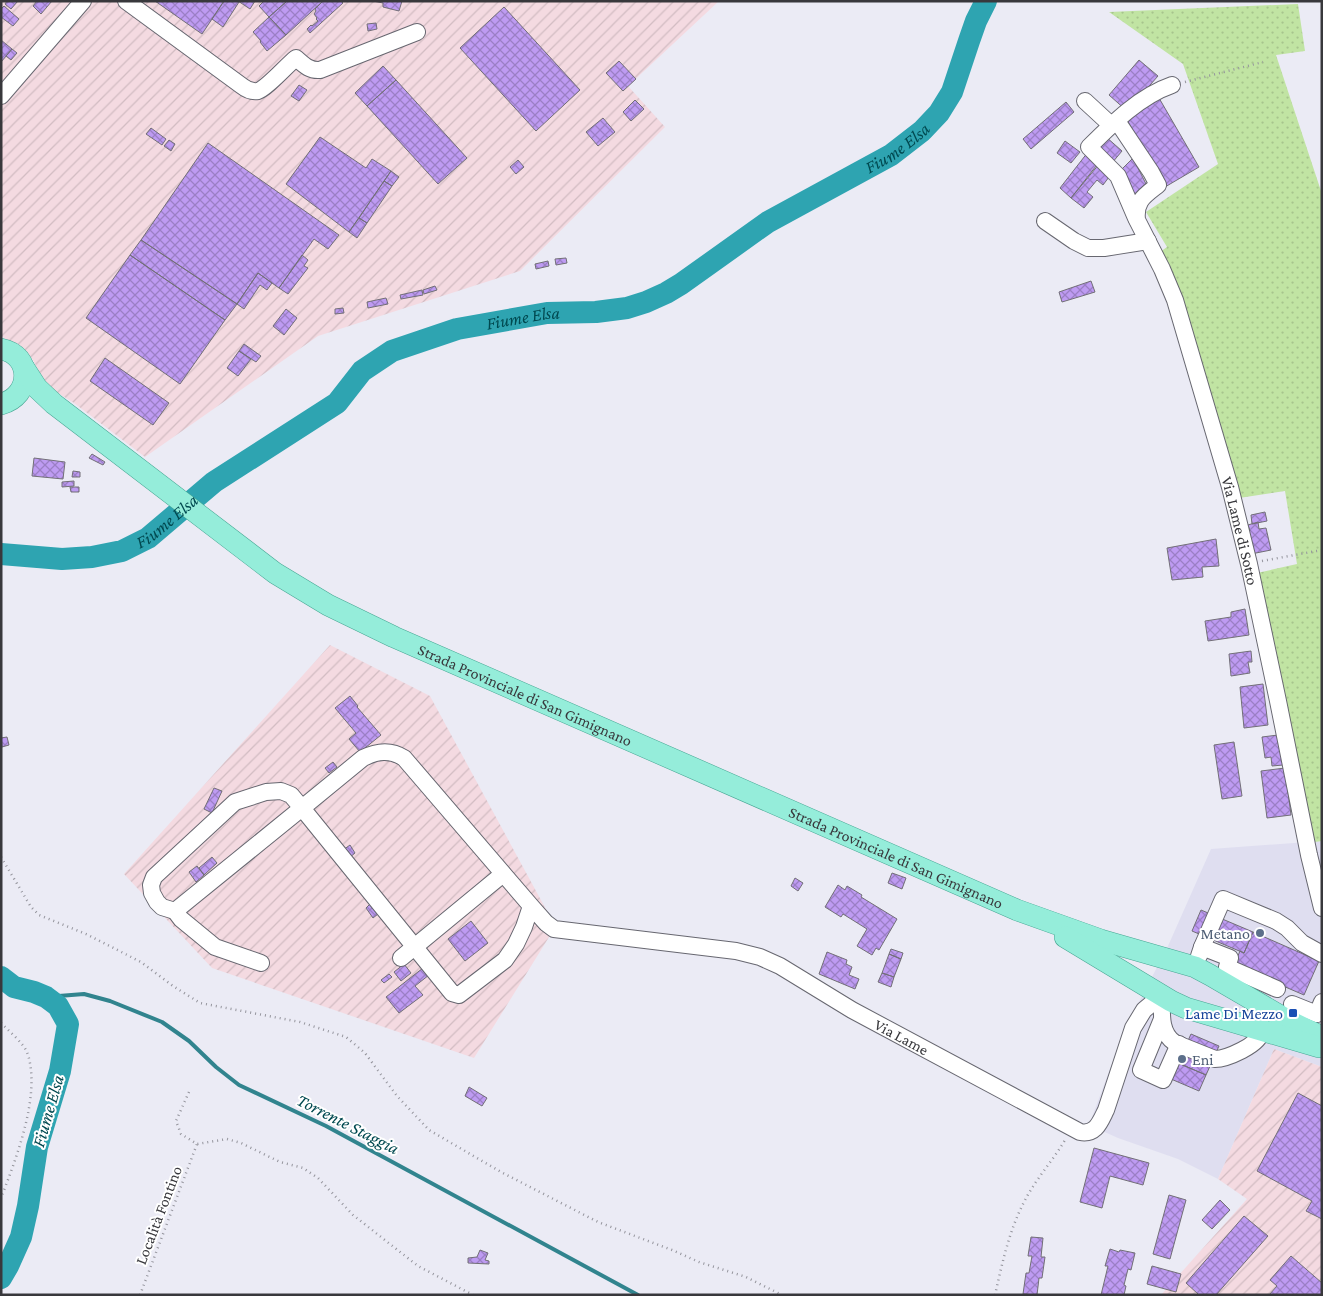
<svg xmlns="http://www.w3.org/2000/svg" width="1323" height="1296" font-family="'Crimson Pro',serif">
  <defs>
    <pattern id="industrial-furrows" width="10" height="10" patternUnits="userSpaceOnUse" patternTransform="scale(1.25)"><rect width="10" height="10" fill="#f4dae1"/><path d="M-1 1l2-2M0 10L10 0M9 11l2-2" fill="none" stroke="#d2bcc2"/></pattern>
    <pattern id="garden-dots" width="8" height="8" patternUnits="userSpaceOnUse" patternTransform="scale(1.25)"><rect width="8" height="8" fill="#c1e4a3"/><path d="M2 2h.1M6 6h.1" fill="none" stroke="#a7c48d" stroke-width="1.8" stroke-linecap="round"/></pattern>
    <pattern id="building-cross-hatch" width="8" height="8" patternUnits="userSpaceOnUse" patternTransform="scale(1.25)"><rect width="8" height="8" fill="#be9bf2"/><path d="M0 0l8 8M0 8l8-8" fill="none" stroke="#9b7fc5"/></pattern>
  </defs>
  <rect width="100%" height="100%" fill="#ebebf5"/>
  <path fill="#dfdef0" d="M1322,841V1067L1274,1049L1218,1179L1178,1159L1118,1138L1089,1125L1125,1029L1168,946L1211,849Z"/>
  <path fill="url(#industrial-furrows)" d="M1,1H719L628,86L665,127L520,271L318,336L145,457L74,403L53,390L44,381L33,360L27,352L1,336Z
    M330,645L430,696L554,924V929L474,1058L212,968L124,874Z
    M1274,1049L1322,1067V1295H1161L1247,1199L1218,1179Z"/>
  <path fill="url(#garden-dots)" d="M1298,4L1305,51L1276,55L1322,194V841L1315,842L1257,573L1297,564L1285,491L1239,498L1160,252L1167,247L1146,212L1218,164L1183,64L1109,12Z"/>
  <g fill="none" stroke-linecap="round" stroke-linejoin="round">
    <path stroke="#31848e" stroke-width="4" d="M46,997L84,994L110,1001L162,1022L189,1041L216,1067L239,1085L326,1126L638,1295"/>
    <g stroke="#2ea4b1" stroke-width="22">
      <path id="s1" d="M1,554L62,559L92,557L122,551L148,538L214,482L337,403L362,371L392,351L457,329L547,313L596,312L627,308L646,302L666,293L681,284L768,222L891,155L922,131L939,113L952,92L969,41L976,21L986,1"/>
      <path d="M1,977L14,987L34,992L46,997L58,1006L68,1024L60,1071L37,1147L28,1206L21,1237L8,1266L1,1278"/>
    </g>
  </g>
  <path fill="url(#building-cross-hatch)" stroke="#726f77" d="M7,1H18L11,9L5,4Z
    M37,1H52L41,14L33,6Z
    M155,1H224L202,34Z
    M224,1H238L239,2L223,27L212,19Z
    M238,1H255L250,9Z
    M264,1H287L269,17L259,6Z
    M287,1H323L286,35L269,17Z
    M323,1H341L343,3L310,33L307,29L311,25L312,26L318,21L316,19L317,18L314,14L316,11L315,9Z
    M373,1H402L399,11L383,7V3Z
    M4,6L19,19L13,26L1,17V9Z
    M504,7L580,90L536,131L460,48Z
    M269,17L286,35L267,51L260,42L261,41L253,32Z
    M376,23L377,29L368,31L367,24Z
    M1,40L12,49L1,62Z
    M12,49L17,53L11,60L6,56Z
    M1139,60L1158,76L1127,111L1109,95Z
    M619,61L636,79L623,91L606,73Z
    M383,66L396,80L367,106L355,93Z
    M396,80L467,158L438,184L367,106Z
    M299,85L307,90L299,101L291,96Z
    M1159,98L1199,167L1165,187L1126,118Z
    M635,100L644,109L631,121L623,112Z
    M1066,102L1074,112L1031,149L1023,139Z
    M603,118L615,132L598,146L586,132Z
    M151,128L166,139L162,145L146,134Z
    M1105,136L1122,151L1112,163L1095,148Z
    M320,137L366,168L372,159L391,171L349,232L286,184Z
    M169,140L175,144L171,151L164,146Z
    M1065,141L1080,152L1071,163L1057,153Z
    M208,143L339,235L328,249L314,239L279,288L258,273L237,304L141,240Z
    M1088,152L1100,161L1071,198L1060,188Z
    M1133,158L1148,188L1132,196L1120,171Z
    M518,160L524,167L516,174L510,167Z
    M1100,163L1112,173L1103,185L1097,180L1087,192L1093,197L1084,208L1071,198Z
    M391,171L399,177L392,186L384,181Z
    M384,181L392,186L367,223L359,218Z
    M359,218L367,223L357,238L349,232Z
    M141,240L237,304L225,320L130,255Z
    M130,255L225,320L180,384L86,318Z
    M302,255L308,260L304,266L308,268L288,294L279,288Z
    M566,258L567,263L556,265L555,259Z
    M548,261L549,266L536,269L535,264Z
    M258,273L272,283L267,290L260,285L244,309L237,304Z
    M1091,281L1095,292L1062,302L1059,292Z
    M435,286L437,290L424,294L423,290Z
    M422,290L423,295L401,299L400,295Z
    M386,298L388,304L368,308L367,302Z
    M343,308L344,313L335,314V309Z
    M286,309L297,318L284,335L273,326Z
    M244,344L261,356L256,362L239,351Z
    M239,351L251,359L238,376L227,368Z
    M105,358L169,403L153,425L90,381Z
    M92,454L105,462L103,465L89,458Z
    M34,458L65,462L63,479L32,476Z
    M73,471L80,472V477H72Z
    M74,481V486L62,487V482Z
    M70,487H79V492H71Z
    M1265,512L1267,521L1252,524L1251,515Z
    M1258,522L1259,529L1266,528L1271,550L1251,554L1246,531H1250L1248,525Z
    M1216,539L1219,566L1202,567L1203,577L1172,580L1167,548Z
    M1245,609L1249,635L1208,641L1205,621L1231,617V612Z
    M1251,651L1252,662H1248L1250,673L1231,676L1229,654Z
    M1263,684L1268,725L1244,728L1240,687Z
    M350,696L358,706L357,707L381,735L360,752L349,739L356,733L335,708Z
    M1278,735L1283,765L1272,766L1271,757L1265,758L1262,737Z
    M7,737L9,745L2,747L1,738Z
    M1234,742L1242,796L1222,799L1214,745Z
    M333,762L337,767L329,773L325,768Z
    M1285,768L1291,815L1267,818L1261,771Z
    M214,788L222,791L212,813L204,809Z
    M350,845L355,853L349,858L343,850Z
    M212,857L217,863L204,875L199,868Z
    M197,866L204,875L196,882L189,872Z
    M892,873L906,878L902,889L888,883Z
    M795,878L803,883L798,891L791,886Z
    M838,885L845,890L847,886L862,895L861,897L897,919L879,950L876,948L872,955L857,946L867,929L843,914L841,917L825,907Z
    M370,904L378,914L373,918L366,908Z
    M1201,910L1253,932L1244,953L1192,931Z
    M471,921L488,943L465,961L448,939Z
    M1253,932L1319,961L1304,995L1234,965L1240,951L1244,953Z
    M891,949L903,953L901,959L889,954Z
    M827,952L847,960L846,964L852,967L849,975L859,979L855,989L819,974Z
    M889,954L901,959L894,977L882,973Z
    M404,964L411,973L401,981L394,972Z
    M423,968L429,975L415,986L423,995L399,1013L386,997Z
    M882,973L894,977L891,987L878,982Z
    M389,974L392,977L384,983L381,980Z
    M1191,1034L1219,1046L1206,1075L1178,1063Z
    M1178,1063L1206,1075L1199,1091L1171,1079Z
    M469,1087L487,1098L482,1106L465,1096Z
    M1298,1093L1322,1106V1219L1306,1211L1312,1201L1257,1171Z
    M1094,1148L1149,1163L1143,1185L1110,1176L1102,1208L1080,1202Z
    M1169,1195L1186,1200L1170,1259L1153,1254Z
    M1220,1200L1230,1210L1212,1229L1202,1220Z
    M1244,1216L1268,1236L1216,1295H1197L1198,1294L1186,1283Z
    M1031,1237L1043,1238L1041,1257H1045L1042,1278H1039L1037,1295L1023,1294L1026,1273H1029L1032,1256H1028Z
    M1110,1249L1119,1252L1120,1250L1135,1253L1131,1270L1128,1269L1124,1285L1126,1286L1124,1295H1101L1108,1266H1105Z
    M480,1250L488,1253L485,1260L489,1261V1264L468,1263V1258L477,1257Z
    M1291,1256L1322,1283V1295H1269L1277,1286L1270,1280Z
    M1152,1266L1181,1274L1176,1292L1147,1284Z"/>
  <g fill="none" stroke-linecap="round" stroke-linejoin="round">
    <defs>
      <g id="minor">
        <path d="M126,1L242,86C247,90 252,92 258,91C267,88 287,65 296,58C303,64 309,71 320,70L417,32"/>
        <path d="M1,96L83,1"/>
        <path d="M1085,101L1111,125"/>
        <path id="s2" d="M1117,121L1151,172L1158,185C1144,196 1135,201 1137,220L1162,269L1175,300L1230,487L1249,564L1278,701L1309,855L1322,908"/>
        <path d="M1136,218L1118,176L1089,147C1113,123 1140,96 1172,85"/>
        <path d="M1045,221L1074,241L1088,248H1104L1148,241"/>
        <path d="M281,791L291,795L302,808L175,911L162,907L157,902L152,893L151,885L154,877L235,802L266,792Z"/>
        <path id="s3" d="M531,906L524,927L516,944L505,960L459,995L452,993L302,808L363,758C377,751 390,749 404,758L531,906L546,923L554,929L736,951L760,957L780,966L852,1010L1080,1132C1096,1135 1100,1122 1106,1110L1133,1028L1144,1010L1162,995"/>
        <path d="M175,911L181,919L215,947L261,963"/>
        <path d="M1202,947L1223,899L1276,921L1287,928L1302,943L1322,954"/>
        <path d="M1199,956L1202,947L1230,958L1227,967L1277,989"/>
        <path d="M401,958L503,874"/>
        <path d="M1162,995C1162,1011 1159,1033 1175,1043L1215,1059C1226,1059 1260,1045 1261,1032C1262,1024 1256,1010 1254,1001"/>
        <path d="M1292,1004L1317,1014L1322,1002"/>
        <path d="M1162,1019L1141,1070L1163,1080L1179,1044"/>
      </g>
      <g id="major">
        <path d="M1,349C33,355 32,396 1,404"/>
        <path id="s4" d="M24,368L37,388L54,404L275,573L328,605L394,637L1017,910L1101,940L1195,967L1210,975L1289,1021L1322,1037"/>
        <path d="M1065,937L1171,1001L1186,1008L1319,1047"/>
      </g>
    </defs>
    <use href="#minor" stroke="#676770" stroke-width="18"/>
    <use href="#major" stroke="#47a693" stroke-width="22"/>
    <path stroke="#95959d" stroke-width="2.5" stroke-dasharray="1 4" stroke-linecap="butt" d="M1185,82L1263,62
      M1262,561L1322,550
      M1,857L31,907L39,915L86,934L141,962L173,986L200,1003L300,1022L346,1037L365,1053L397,1096L429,1130L501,1172L598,1222L672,1250L699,1262L746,1277L782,1295
      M1,1023C7,1029 24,1044 27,1052C42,1093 16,1159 1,1198
      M189,1092L176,1121L181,1134L197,1144L227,1139L241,1143L280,1162L303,1168L318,1178L353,1215L418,1266L473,1295
      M140,1295L197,1144
      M995,1295C1002,1264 1009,1231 1024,1202C1035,1180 1052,1162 1065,1140"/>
    <use href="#minor" stroke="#fff" stroke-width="16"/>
    <use href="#major" stroke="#95edda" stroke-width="21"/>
  </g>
  <g fill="#5c6f8a" stroke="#fff" stroke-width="2">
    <circle cx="1260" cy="933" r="5"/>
    <circle cx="1182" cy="1059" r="5"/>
  </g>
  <rect fill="#1a4fb4" stroke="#fff" stroke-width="2" x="1288" y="1008" width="10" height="10" rx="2.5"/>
  <g text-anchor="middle" stroke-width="4" stroke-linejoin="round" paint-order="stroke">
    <g font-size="16" fill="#38383c" stroke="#fff">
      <text dy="6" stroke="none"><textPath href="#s2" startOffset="448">Via Lame di Sotto</textPath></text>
      <text dy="6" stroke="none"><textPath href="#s4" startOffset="604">Strada Provinciale di San Gimignano</textPath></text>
      <text dy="6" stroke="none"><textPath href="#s4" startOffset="1009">Strada Provinciale di San Gimignano</textPath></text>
      <text dy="6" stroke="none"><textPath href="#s3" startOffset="1084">Via Lame</textPath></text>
      <text transform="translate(158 1215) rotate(-69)" y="6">Località Fontino</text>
    </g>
    <g font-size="16" fill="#4e5e75" stroke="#fff" text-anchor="end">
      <text x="1250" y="939">Metano</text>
      <text x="1192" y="1065" text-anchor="start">Eni</text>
    </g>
    <g font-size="16" fill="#164399" stroke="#fff" text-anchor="end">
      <text x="1283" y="1019">Lame Di Mezzo</text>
    </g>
    <g font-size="18" font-style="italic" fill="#004950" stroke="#fff">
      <text dy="6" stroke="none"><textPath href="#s1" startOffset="1016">Fiume Elsa</textPath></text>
      <text dy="6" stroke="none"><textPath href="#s1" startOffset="596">Fiume Elsa</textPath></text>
      <text dy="6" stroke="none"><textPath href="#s1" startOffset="176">Fiume Elsa</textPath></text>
      <text transform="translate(48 1111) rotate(-74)" y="6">Fiume Elsa</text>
      <text transform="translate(348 1124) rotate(27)" y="6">Torrente Staggia</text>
    </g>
  </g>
  <rect width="1323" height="1296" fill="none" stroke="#38383c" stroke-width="5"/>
</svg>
